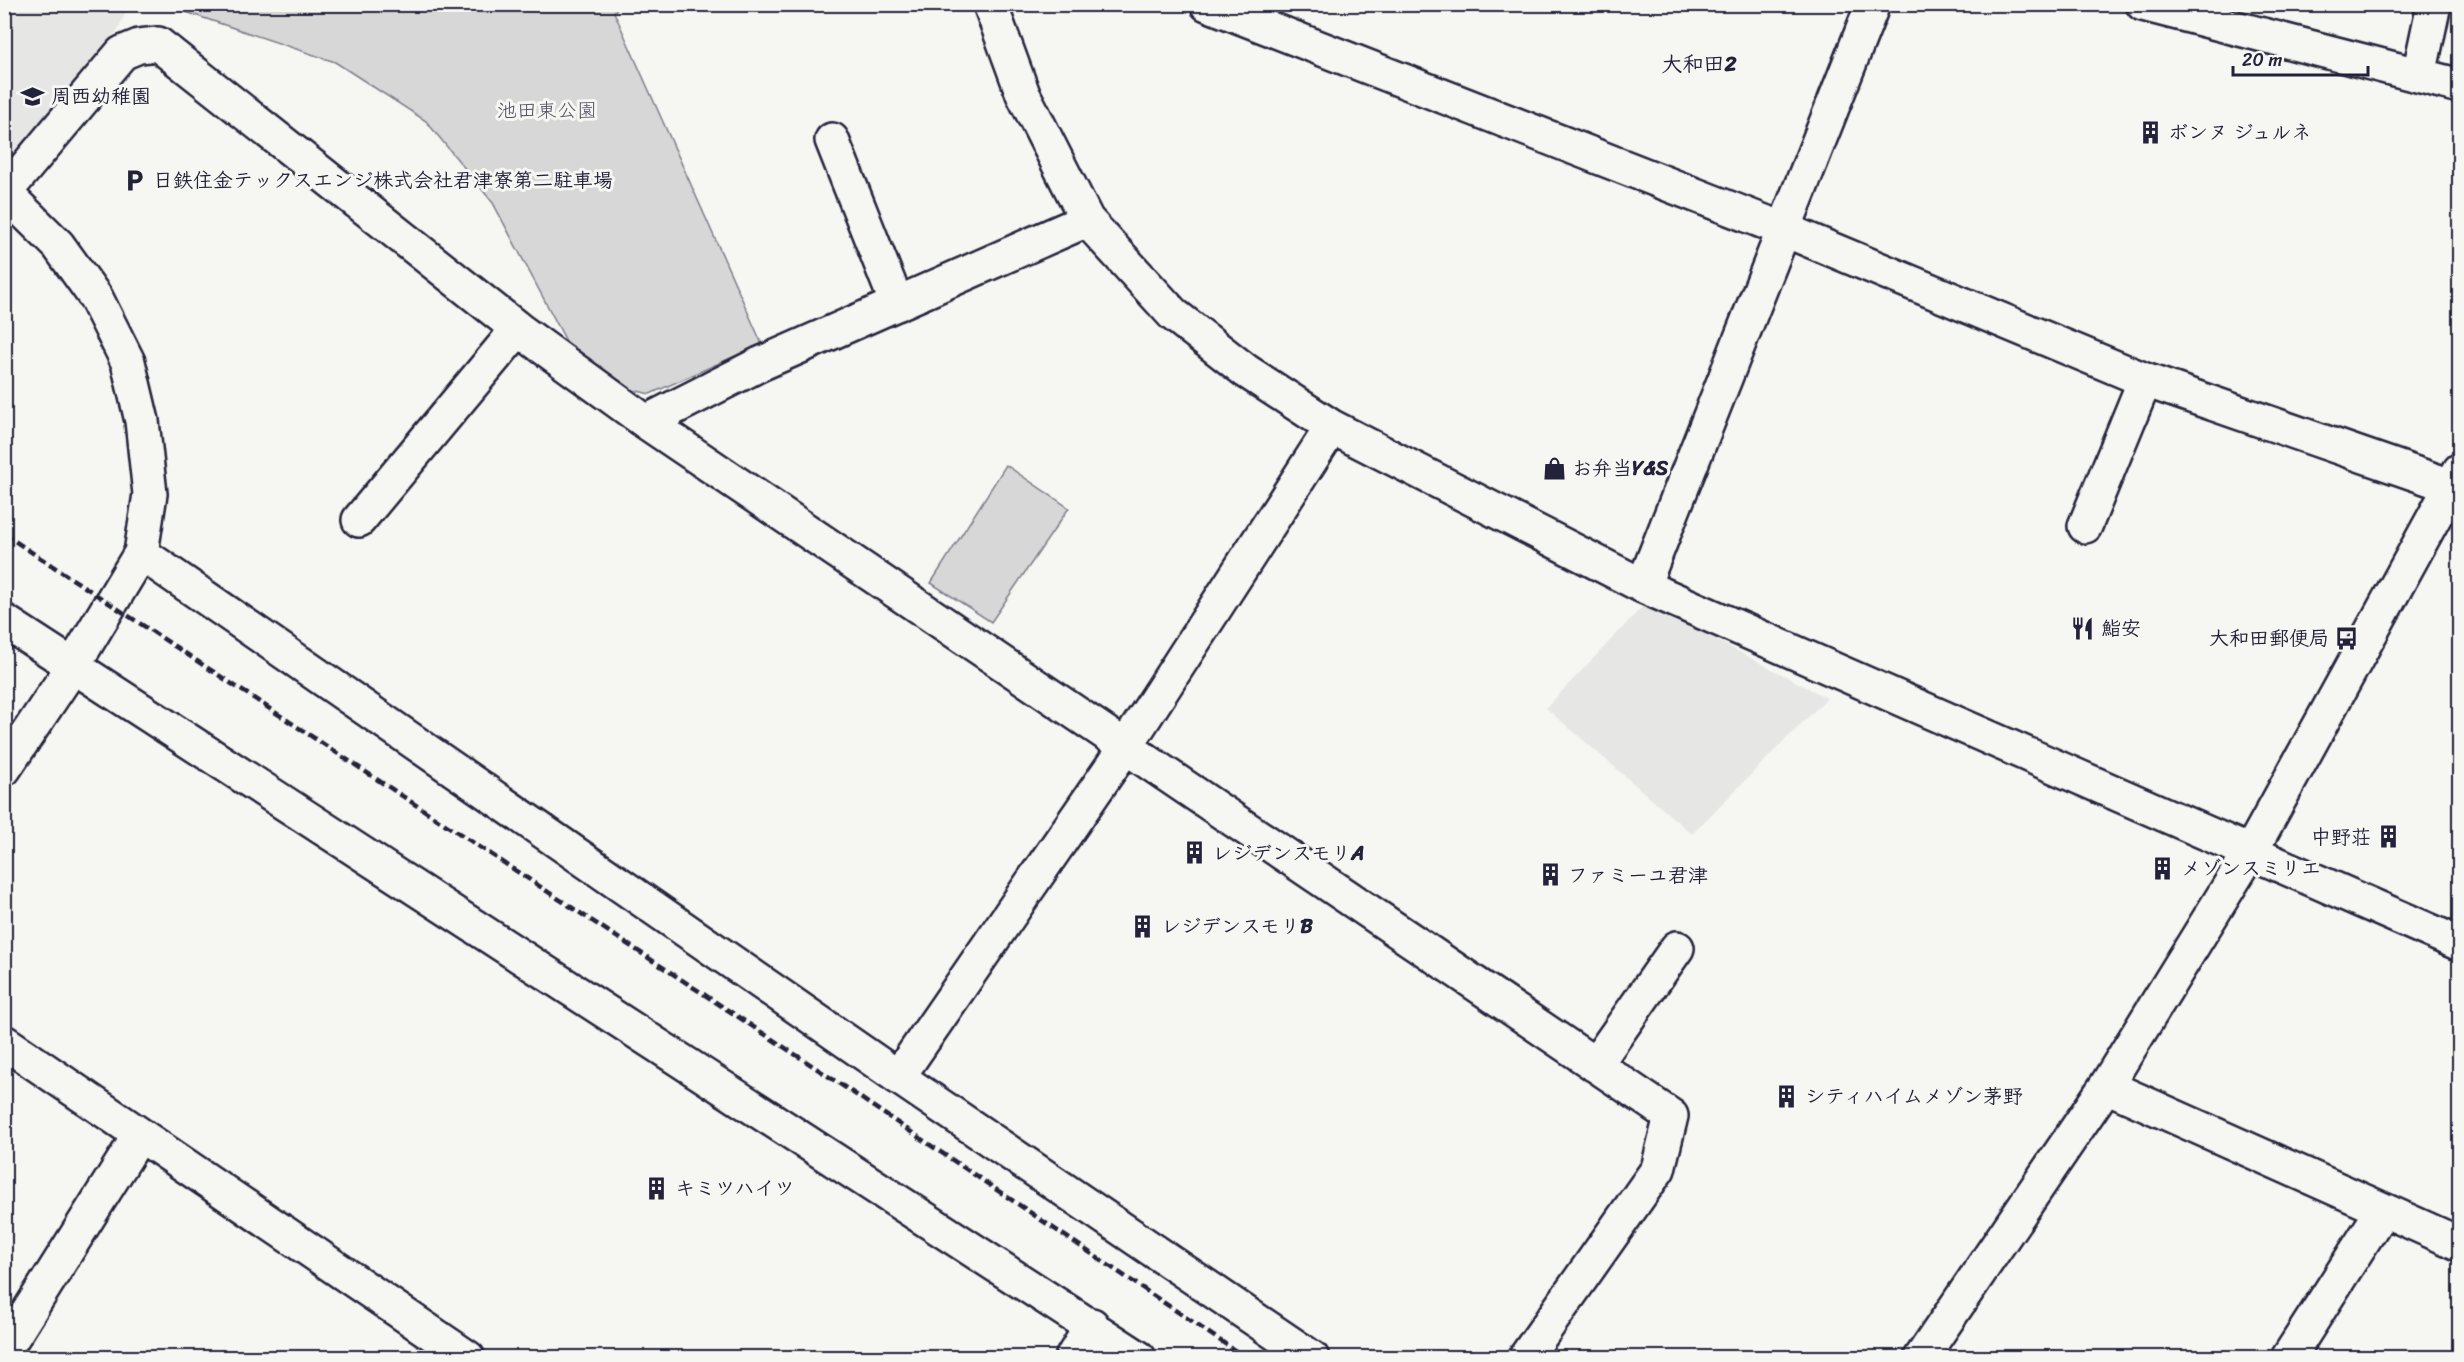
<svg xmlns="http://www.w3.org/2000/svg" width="2464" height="1362" font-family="Sriracha,'Klee One',sans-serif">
  <rect width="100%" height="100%" fill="#f6f6f2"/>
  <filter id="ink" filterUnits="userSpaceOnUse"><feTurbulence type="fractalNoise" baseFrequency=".0167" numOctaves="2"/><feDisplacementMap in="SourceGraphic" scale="12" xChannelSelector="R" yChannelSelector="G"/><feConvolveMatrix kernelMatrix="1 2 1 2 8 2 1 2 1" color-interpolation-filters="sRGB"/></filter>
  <g filter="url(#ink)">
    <path fill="#e6e6e4" d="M5,4L129,5L117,31L5,161Z
      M1646,603L1827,698L1692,834L1546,708Z"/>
    <path fill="#d7d7d7" stroke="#7c7c89" stroke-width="1.5" d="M165,5H620L614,12L762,344L650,394L621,387L574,356L493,203L426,121L335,62Z
      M1006,465L1069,508L991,622L931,583Z"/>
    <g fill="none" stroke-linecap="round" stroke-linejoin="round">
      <defs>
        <path id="minor" d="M990,4L1023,94L1087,220L1173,314L1246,371L1332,427L1643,586L2460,944
          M1207,4L1785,230L2145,380L2451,486
          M2143,4L2460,86
          M2419,75L2434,4
          M832,140L897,304
          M4,192L58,245L96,298L128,362L142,421L150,494L141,553L73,666L4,769
          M5,192L122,53L139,46L158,44L518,329L646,422L1671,1116L1658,1169L1525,1358
          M646,422L760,364L1087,220
          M359,520L518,329
          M2085,526L2145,380
          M141,553L898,1077L1312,1358
          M1643,586L1873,4
          M4,621L1139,1358
          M4,1042L468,1358
          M1595,1065L1677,948
          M898,1077L1126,746L1332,427
          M2106,1086L2460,1244
          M4,1351L139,1136
          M1072,1358L1092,1325
          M1921,1358L2106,1086L2251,851L2460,470
          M2288,1358L2382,1211"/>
      </defs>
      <use href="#minor" stroke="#22223b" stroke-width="38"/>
      <use href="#minor" stroke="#f6f6f2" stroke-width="33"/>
      <path stroke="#22223b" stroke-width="4.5" stroke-dasharray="9 4.5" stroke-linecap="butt" d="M4,534L825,1074L1246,1358"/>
    </g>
  </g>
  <defs>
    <symbol id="school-bare" viewBox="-9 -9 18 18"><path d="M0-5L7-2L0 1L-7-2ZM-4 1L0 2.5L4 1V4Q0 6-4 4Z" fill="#22223b" stroke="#f6f6f2" stroke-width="2.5" paint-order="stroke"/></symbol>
    <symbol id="building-bare" viewBox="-9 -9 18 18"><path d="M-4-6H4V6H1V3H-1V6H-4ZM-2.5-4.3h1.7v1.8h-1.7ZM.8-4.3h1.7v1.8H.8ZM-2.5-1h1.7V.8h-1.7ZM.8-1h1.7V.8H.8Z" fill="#22223b" stroke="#f6f6f2" stroke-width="2.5" paint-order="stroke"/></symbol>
    <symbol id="parking-bare" viewBox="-9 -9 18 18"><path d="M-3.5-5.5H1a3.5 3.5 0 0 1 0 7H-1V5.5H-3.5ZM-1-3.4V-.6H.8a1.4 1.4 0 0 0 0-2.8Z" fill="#22223b" stroke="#f6f6f2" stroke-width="2.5" paint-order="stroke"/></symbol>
    <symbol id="shop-bare" viewBox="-9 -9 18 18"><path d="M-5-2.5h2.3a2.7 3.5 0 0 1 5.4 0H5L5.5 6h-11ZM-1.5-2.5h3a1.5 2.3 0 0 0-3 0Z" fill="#22223b" stroke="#f6f6f2" stroke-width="2.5" paint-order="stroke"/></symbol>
    <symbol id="restaurant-bare" viewBox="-9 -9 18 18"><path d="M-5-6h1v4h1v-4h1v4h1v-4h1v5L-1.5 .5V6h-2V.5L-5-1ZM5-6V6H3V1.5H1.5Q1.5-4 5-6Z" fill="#22223b" stroke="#f6f6f2" stroke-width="2.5" paint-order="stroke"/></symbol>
    <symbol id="bus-bare" viewBox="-9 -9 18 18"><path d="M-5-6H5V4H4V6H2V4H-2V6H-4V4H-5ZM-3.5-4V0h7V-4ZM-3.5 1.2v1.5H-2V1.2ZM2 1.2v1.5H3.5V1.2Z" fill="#22223b" stroke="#f6f6f2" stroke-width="2.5" paint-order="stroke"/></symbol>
  </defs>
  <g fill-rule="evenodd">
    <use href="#school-bare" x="16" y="80" width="33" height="33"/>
    <use href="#building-bare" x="2134" y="116" width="33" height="33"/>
    <use href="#parking-bare" x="118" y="164" width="33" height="33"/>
    <use href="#shop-bare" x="1538" y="452" width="33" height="33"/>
    <use href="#restaurant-bare" x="2066" y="612" width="33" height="33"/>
    <use href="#bus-bare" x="2330" y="622" width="33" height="33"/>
    <use href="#building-bare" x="2372" y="820" width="33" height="33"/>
    <use href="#building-bare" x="1178" y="836" width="33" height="33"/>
    <use href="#building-bare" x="2146" y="852" width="33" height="33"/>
    <use href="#building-bare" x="1534" y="858" width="33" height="33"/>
    <use href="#building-bare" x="1126" y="910" width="33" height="33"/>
    <use href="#building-bare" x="1770" y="1080" width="33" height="33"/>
    <use href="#building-bare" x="640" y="1172" width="33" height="33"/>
  </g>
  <g text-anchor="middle" stroke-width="6" stroke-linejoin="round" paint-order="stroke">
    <g font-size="20" font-weight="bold" fill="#22223b" stroke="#f6f6f2" text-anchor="start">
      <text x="51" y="103">周西幼稚園</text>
      <text x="2168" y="139">ボンヌ ジュルネ</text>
      <text x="153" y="187">日鉄住金テックスエンジ株式会社君津寮第二駐車場</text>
      <text x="1572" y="475">お弁当Y&amp;S</text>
      <text x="2101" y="635">鮨安</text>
      <text x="2329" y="645" text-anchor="end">大和田郵便局</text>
      <text x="2371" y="844" text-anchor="end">中野荘</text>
      <text x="1212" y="860">レジデンスモリA</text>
      <text x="2181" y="875">メゾンスミリエ</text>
      <text x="1568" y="882">ファミーユ君津</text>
      <text x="1161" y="933">レジデンスモリB</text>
      <text x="1805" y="1103">シティハイムメゾン茅野</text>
      <text x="675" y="1195">キミツハイツ</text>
    </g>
    <g font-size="20" fill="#4f4f62" stroke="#f6f6f2">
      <text x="547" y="117">池田東公園</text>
    </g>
    <g font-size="21" font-weight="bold" fill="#22223b" stroke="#f6f6f2">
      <text x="1699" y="71">大和田2</text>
    </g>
  </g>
  <rect width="2464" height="1362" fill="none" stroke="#f6f6f2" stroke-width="24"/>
  <rect x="12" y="12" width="2440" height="1338" fill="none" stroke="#22223b" stroke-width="2" filter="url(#ink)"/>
  <path d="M2233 66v9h135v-9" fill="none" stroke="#22223b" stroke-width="3"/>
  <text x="2242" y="66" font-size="18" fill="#22223b" stroke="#f6f6f2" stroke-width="4.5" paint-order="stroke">20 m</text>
</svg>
